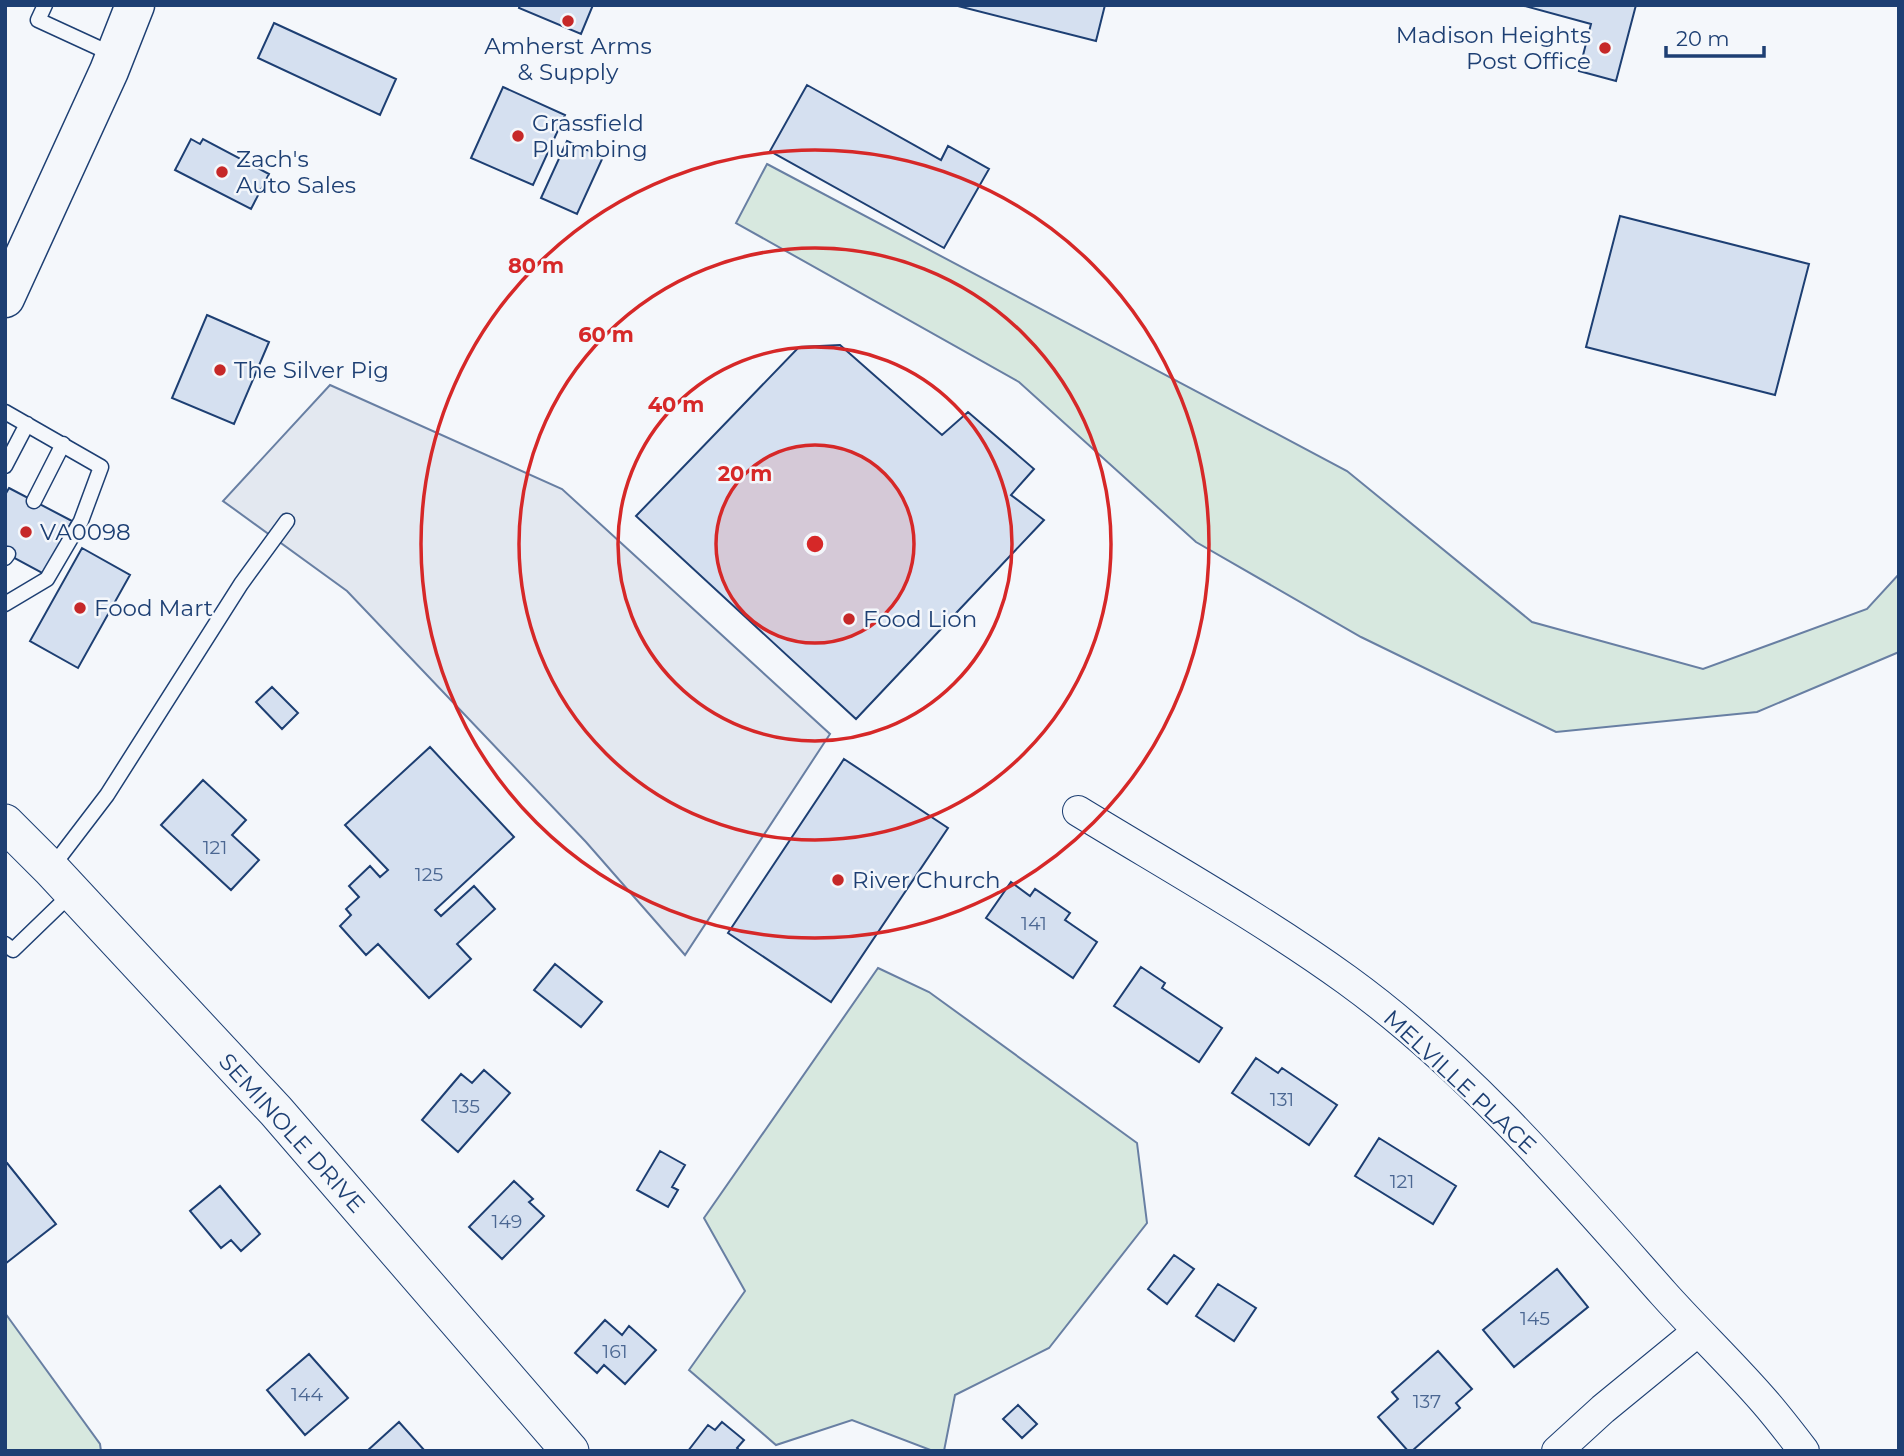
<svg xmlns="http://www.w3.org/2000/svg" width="1904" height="1456" font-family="Montserrat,sans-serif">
  <rect width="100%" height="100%" fill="#f4f7fb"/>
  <path fill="#d7e8df" stroke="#687fa3" stroke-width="2" d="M767,164L1347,471L1532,622L1703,669L1867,609L1899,574V652L1757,712L1556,732L1361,637L1196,542L1019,382L736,223Z
    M878,968L929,992L1137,1143L1147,1223L1049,1348L955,1395L944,1451H933L852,1420L776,1445L689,1370L745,1291L704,1218Z
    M5,1313L100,1444L101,1451H5Z"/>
  <path fill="#e3e8f0" stroke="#687fa3" stroke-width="2" d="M330,385L562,489L830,734L685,955L586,842L347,591L223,501Z"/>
  <path fill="#d5e0f0" stroke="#1d3f73" stroke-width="2" d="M520,5H593L581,34L519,8Z
    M954,5H1105L1096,41Z
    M1521,5H1636L1616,81L1579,71L1591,24Z
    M274,23L396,79L380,115L258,58Z
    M807,85L941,160L948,146L989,169L944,248L770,151Z
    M503,87L565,115L533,185L471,158Z
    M191,139L200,144L203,139L269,174L251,209L175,170Z
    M567,141L603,157L577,214L541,198Z
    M1620,216L1809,264L1775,395L1586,347Z
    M207,315L269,342L234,424L172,398Z
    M840,345L942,435L968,412L1034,469L1011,495L1044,520L856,719L636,516L799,347Z
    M9,488L72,521L44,574L5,553V495Z
    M82,548L130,575L78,668L30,641Z
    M272,687L298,713L282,729L256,702Z
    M430,747L514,837L435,910L441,916L474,886L495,909L457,944L471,959L429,998L378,944L366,955L340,926L351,915L346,909L359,897L349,886L370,866L380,877L388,870L345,825Z
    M844,759L948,828L831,1002L728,933Z
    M203,780L246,820L232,835L259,860L231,890L161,825Z
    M1011,882L1030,896L1035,889L1070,913L1065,920L1097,942L1073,978L986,918Z
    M555,964L602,1002L581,1027L534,990Z
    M1141,967L1165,983L1162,988L1222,1028L1199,1062L1114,1006Z
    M1256,1058L1278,1073L1282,1068L1337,1105L1309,1145L1232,1093Z
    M484,1070L510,1093L458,1152L422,1120L461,1074L472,1083Z
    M1379,1138L1456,1186L1433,1224L1355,1176Z
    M660,1151L685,1165L672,1187L678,1190L668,1207L637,1190Z
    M7,1163L56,1224L5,1264V1164Z
    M514,1181L533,1199L529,1202L544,1216L502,1259L469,1227Z
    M220,1186L260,1234L241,1251L231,1240L221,1248L190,1211Z
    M1174,1255L1194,1269L1167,1304L1148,1289Z
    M1557,1269L1588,1307L1514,1367L1483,1330Z
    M1218,1284L1256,1308L1234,1341L1196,1316Z
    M605,1320L622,1335L629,1326L656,1350L625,1384L604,1365L597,1373L575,1353Z
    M1438,1351L1472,1389L1456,1403L1460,1408L1412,1451H1408L1378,1417L1398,1399L1392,1392Z
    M309,1354L348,1398L305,1435L267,1390Z
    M1018,1405L1037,1424L1022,1438L1003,1419Z
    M399,1422L425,1451H367Z
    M722,1422L744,1440L737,1448L740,1451H688L708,1425L715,1430Z"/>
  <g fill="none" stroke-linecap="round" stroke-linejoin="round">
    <defs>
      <path id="service" d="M45,5L38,20L114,55
        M5,412L101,467L81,521L47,579L5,604
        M5,466L27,424
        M34,501L63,444
        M5,558L8,554
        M52,867L107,795L241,584L287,521
        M5,944L13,950L72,893"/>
      <path id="minor" d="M1078,811C1168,866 1261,918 1347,980C1467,1067 1565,1182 1663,1293C1696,1330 1732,1364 1764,1401C1778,1417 1791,1434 1804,1451
        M1557,1451L1603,1409L1697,1332"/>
      <path id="tertiary" d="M5,823L51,869L276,1111L570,1451"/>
      <path id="primary" d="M5,298L109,71L135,5"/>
    </defs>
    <use href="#service" stroke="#1d3f73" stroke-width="17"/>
    <use href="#minor" stroke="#1d3f73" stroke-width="32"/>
    <use href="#tertiary" stroke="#1d3f73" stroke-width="39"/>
    <use href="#primary" stroke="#1d3f73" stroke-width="41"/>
    <use href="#service" stroke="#f4f7fb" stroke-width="14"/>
    <use href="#minor" stroke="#f4f7fb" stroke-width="30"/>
    <use href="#tertiary" stroke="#f4f7fb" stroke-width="37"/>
    <use href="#primary" stroke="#f4f7fb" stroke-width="38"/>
  </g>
  <circle cx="815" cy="544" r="99" fill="#d62828" fill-opacity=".12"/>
  <g fill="none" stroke="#d62828" stroke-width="3.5">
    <circle cx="815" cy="544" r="99"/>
    <circle cx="815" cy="544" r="197"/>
    <circle cx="815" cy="544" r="296"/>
    <circle cx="815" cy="544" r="394"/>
  </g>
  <g fill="#c62828" stroke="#f4f7fb" stroke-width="2.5">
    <circle cx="568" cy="21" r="7"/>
    <circle cx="1605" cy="48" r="7"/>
    <circle cx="518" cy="136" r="7"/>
    <circle cx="222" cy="172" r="7"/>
    <circle cx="220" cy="370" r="7"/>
    <circle cx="26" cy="532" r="7"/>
    <circle cx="80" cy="608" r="7"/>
    <circle cx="849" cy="619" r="7"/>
    <circle cx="838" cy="880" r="7"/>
  </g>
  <g text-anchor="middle" stroke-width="5" stroke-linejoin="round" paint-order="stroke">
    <g font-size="19" fill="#4b6792">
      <text x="215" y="854">121</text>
      <text x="429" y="881">125</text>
      <text x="1034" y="930">141</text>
      <text x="1282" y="1106">131</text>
      <text x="466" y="1113">135</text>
      <text x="1402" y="1188">121</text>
      <text x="507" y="1228">149</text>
      <text x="1535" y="1325">145</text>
      <text x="615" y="1358">161</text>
      <text x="307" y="1401">144</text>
      <text x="1427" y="1408">137</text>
    </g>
    <g font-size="23" fill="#1d3f73" stroke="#f4f7fb" text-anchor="start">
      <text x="1591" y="43" text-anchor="end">Madison Heights<tspan x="1591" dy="26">Post Office</tspan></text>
      <text x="568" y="54" text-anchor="middle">Amherst Arms<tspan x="568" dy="26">&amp; Supply</tspan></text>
      <text x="532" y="131">Grassfield<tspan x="532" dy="26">Plumbing</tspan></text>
      <text x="236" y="167">Zach's<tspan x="236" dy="26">Auto Sales</tspan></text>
      <text x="234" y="378">The Silver Pig</text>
      <text x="40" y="540">VA0098</text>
      <text x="94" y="616">Food Mart</text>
      <text x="863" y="627">Food Lion</text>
      <text x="852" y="888">River Church</text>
    </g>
    <g font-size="23" fill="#1d3f73" stroke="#f4f7fb">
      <text transform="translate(1460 1082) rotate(43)" y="8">MELVILLE PLACE</text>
      <text transform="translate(292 1133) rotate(48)" y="8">SEMINOLE DRIVE</text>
    </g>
  </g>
  <circle cx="815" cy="544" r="10" fill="#d62828" stroke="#f4f7fb" stroke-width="3.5"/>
  <g font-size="21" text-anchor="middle" font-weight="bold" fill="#d62828" stroke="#f4f7fb" stroke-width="5" stroke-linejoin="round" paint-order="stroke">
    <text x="536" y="273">80 m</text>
    <text x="606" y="342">60 m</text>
    <text x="676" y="412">40 m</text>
    <text x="745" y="481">20 m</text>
  </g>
  <rect width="1904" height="1456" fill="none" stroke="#1d3f73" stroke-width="14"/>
  <path d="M1666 46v10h98v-10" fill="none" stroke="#1d3f73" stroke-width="3.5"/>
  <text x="1676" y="46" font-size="21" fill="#1d3f73" stroke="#f4f7fb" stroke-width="5" paint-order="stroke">20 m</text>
</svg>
